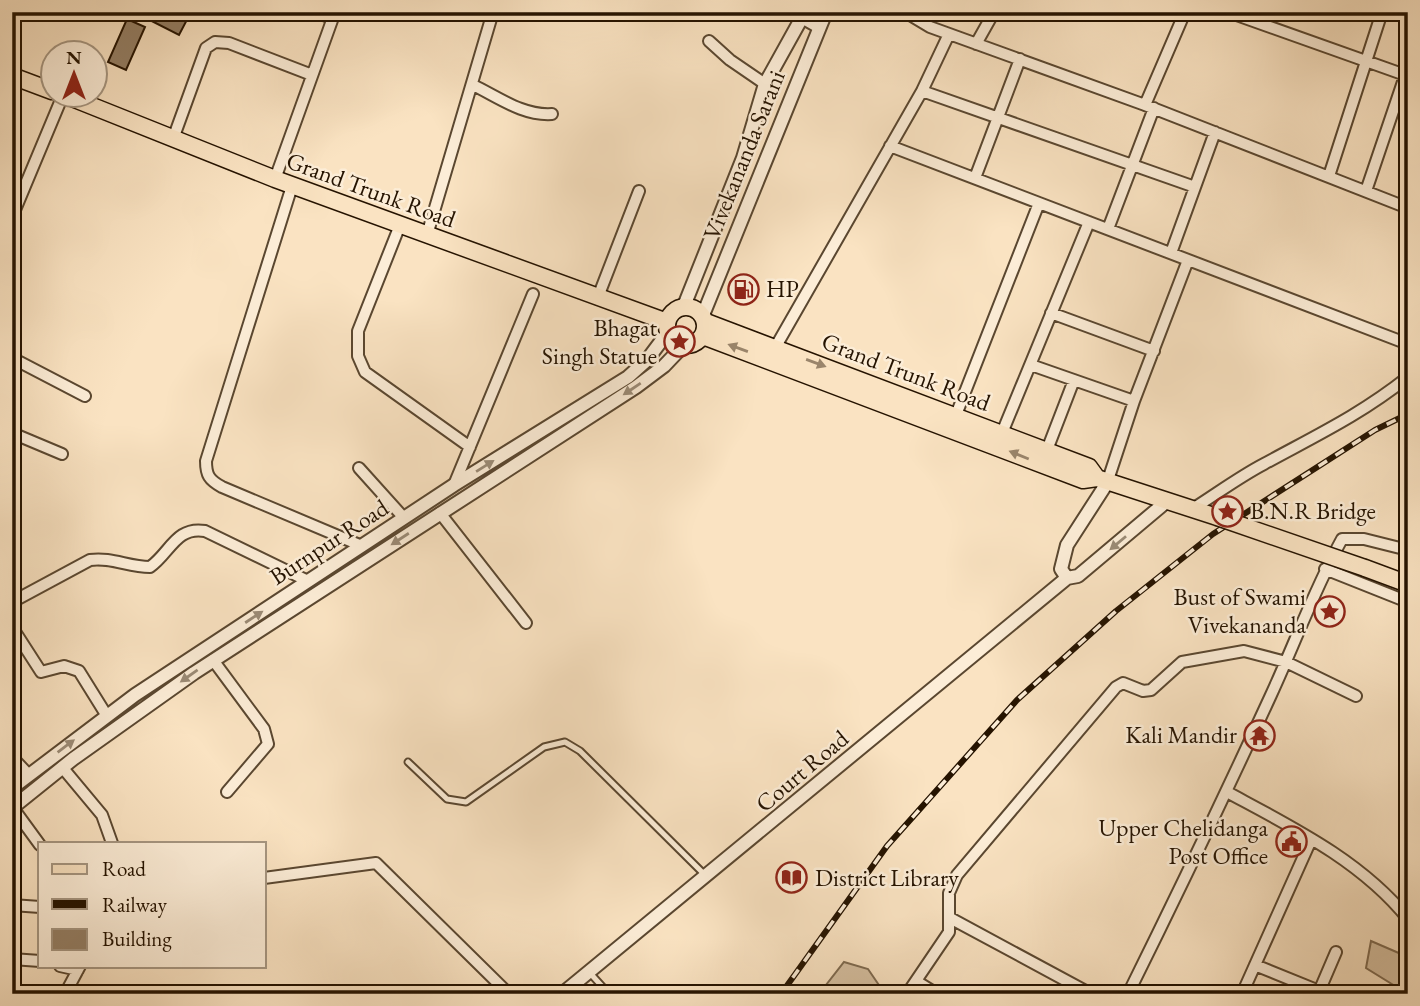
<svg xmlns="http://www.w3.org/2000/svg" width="1420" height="1006" font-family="'EB Garamond',serif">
  <rect width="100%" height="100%" fill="#fae3c2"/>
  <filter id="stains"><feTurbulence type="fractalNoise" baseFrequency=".00286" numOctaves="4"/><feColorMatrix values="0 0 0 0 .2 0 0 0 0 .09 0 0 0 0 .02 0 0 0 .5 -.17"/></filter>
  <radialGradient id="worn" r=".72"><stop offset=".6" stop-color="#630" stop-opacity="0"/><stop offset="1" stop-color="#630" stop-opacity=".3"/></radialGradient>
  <path fill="#d6c0a1" stroke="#7e6a50" stroke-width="2" d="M1371,941L1408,957V994L1366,968Z
    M844,962L868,969L885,994H819Z"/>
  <path fill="#947f65" stroke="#251300" stroke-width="2" d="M134,12H191L179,35Z
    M127,19L145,27L126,70L108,62Z"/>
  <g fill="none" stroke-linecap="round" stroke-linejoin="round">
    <defs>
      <path id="service" d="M408,762L447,799L466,802L544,747L565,742L580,751L705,875
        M589,972L609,994"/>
      <path id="minor" d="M318,12L332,19
        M791,12L819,28
        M905,12L930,27L1145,105L1408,208
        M1228,12L1408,76
        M709,41L730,60L765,84
        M976,44L994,12
        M473,85C498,97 523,116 552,114
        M922,91L1195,187
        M1145,105L1185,12
        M173,139L206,48L215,42L229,43L312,75
        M890,146L1408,344
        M1329,176L1382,12
        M975,178L1020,59
        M275,179L335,12
        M292,186L206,461C206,475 209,480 222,487L362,546
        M1366,191L1408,67
        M12,217L63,95
        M400,225L358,331V356L365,372L470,447
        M1108,229L1154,108
        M427,235L493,12
        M1171,253L1215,132
        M598,297L639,191
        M1051,313L1154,351
        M775,348L922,91L949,34
        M12,358L85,396
        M1031,365L1134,401
        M956,415L1039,203
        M12,433L62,454
        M1002,433L1089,222
        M1047,450L1074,380
        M359,468L404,518
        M1107,483L1134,401L1188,260
        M454,485L533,294
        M1191,510C1215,495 1239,477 1264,464C1317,435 1360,415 1408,377
        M440,513L526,623
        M1325,569L1408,602
        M12,602L90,560C112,557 128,567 150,567C170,553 176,526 205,531L308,581
        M12,627L41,672L64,666L79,671L107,716
        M213,660L264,729L268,744L227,792
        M12,757L28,774
        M62,767L102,815L112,843
        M1227,792C1290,826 1362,861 1408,919
        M13,808L40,845
        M264,878L376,863L509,994
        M12,905L40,907
        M950,918L1091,994
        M12,959L40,961
        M1255,965L1319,991
        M60,966L78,970
        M916,981L937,994
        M65,994L80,966
        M907,994L949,932V893L957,875L1116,687L1123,683L1143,691L1151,690L1182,662L1244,651L1286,662L1356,696
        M1128,994C1177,895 1225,795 1271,695C1295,643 1314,590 1342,539H1364L1408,550
        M1242,994L1311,840
        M1318,994L1336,952"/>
      <path id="tertiary" d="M684,306L743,158L765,84L805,12
        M703,315L826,12
        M1067,578L1061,569L1067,545L1107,483
        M12,788L135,695L454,485L628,377L647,360L668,332
        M12,808L73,759L194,673L636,387L664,366L684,345
        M562,994L1067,578L1078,576L1166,502"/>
      <path id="primary" d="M12,76L52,91
        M62,94L275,179L667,322
        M667 326a19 19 0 1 1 38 0a19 19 0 1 1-38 0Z
        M703,336L1083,480L1097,478L1089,467L706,322
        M1097,478L1217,517
        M1365,568L1408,584"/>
    </defs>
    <use href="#service" stroke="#5a4730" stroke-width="9"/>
    <use href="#minor" stroke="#5a4730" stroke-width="14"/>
    <use href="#tertiary" stroke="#5a4730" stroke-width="16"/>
    <use href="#primary" stroke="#251300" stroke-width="19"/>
    <use href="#service" stroke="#fcedd7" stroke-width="5"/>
    <use href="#minor" stroke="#fcedd7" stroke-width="10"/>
    <use href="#tertiary" stroke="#fcedd7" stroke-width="12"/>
    <use href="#primary" stroke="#fae3c2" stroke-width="16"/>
    <defs>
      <path id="rail" d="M781,994L887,846L1017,700L1116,611L1213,534L1375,430L1408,414"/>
    </defs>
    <use href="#rail" stroke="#251300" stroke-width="6"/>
    <use href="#rail" stroke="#fcedd7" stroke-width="3.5" stroke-dasharray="10" stroke-linecap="butt"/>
    <defs>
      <path id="primary-bridge" d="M1217,517L1365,568"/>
    </defs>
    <use href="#primary-bridge" stroke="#251300" stroke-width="19" stroke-linecap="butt"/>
    <use href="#primary-bridge" stroke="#fae3c2" stroke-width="16"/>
  </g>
  <defs><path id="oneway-solid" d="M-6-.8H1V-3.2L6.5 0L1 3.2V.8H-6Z" transform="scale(1.75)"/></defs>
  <g fill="#9a856b">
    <use href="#oneway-solid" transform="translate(738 348) rotate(-160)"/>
    <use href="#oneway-solid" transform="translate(816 363) rotate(20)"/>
    <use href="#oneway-solid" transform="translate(1019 455) rotate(-158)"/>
  </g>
  <g fill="#9b8b76">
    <use href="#oneway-solid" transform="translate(632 389) rotate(146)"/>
    <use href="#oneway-solid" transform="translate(485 466) rotate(-32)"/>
    <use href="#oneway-solid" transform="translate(400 539) rotate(147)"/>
    <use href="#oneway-solid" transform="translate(1118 543) rotate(140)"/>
    <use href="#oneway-solid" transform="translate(254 617) rotate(-33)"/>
    <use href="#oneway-solid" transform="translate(189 676) rotate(145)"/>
    <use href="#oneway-solid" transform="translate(66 746) rotate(-37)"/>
  </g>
  <defs>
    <symbol id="fuel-ring" viewBox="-11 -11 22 22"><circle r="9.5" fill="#fcedd7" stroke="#8f2418" stroke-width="1.5"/><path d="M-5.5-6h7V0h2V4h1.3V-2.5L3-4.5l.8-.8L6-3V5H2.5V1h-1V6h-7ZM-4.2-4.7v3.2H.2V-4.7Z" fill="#8f2418"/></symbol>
    <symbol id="sight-ring" viewBox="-11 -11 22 22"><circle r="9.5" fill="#fcedd7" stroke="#8f2418" stroke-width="1.5"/><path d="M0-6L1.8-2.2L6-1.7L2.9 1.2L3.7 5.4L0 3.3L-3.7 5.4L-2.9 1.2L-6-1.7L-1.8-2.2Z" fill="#8f2418"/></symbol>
    <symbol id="temple-ring" viewBox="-11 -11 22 22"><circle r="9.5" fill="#fcedd7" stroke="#8f2418" stroke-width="1.5"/><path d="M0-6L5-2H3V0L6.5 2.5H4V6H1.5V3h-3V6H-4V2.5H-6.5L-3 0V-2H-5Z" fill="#8f2418"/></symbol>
    <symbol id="civic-ring" viewBox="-11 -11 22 22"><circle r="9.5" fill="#fcedd7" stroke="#8f2418" stroke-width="1.5"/><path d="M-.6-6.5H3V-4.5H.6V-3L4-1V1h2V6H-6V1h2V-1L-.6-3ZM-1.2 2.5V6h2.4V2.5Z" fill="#8f2418"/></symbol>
    <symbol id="library-ring" viewBox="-11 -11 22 22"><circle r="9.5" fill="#fcedd7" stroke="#8f2418" stroke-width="1.5"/><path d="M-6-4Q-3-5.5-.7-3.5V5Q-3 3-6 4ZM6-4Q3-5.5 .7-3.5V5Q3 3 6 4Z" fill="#8f2418"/></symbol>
  </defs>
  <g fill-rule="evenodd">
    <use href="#fuel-ring" x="726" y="272" width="35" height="35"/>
    <use href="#sight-ring" x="662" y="324" width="35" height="35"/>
    <use href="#sight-ring" x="1210" y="494" width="35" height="35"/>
    <use href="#sight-ring" x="1312" y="594" width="35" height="35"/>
    <use href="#temple-ring" x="1242" y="718" width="35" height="35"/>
    <use href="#civic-ring" x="1274" y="824" width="35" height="35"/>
    <use href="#library-ring" x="774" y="860" width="35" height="35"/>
  </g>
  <g text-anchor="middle" stroke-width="5" stroke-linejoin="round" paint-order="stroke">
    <g font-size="24" fill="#251300" stroke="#fcedd7">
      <text transform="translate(744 155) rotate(-68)" y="8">Vivekananda Sarani</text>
      <text transform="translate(371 190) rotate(20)" y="8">Grand Trunk Road</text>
      <text transform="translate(906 372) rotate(21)" y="8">Grand Trunk Road</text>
      <text transform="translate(329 542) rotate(-33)" y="8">Burnpur Road</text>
      <text transform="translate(802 771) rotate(-40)" y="8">Court Road</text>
    </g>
    <g font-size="24" fill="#251300" stroke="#fcedd7" text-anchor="end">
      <text x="766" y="297" text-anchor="start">HP</text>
      <text x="657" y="336">Bhagat<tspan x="657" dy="28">Singh Statue</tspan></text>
      <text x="1250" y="519" text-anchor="start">B.N.R Bridge</text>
      <text x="1306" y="605">Bust of Swami<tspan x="1306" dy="28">Vivekananda</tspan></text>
      <text x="1237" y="743">Kali Mandir</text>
      <text x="1268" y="836">Upper Chelidanga<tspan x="1268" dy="28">Post Office</tspan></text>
      <text x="815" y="886" text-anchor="start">District Library</text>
    </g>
  </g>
  <rect width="1420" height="1006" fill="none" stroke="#fae3c2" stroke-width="42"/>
  <rect x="14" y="14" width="1392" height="978" fill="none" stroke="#251300" stroke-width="3.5"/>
  <rect x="21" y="21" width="1378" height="964" fill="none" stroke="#251300" stroke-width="2"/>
  <rect x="38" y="842" width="228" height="126" fill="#fcedd7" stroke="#a69681" stroke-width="2"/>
  <rect x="52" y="864" width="35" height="10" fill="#fae3c2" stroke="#a69681" stroke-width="2"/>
  <text x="102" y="876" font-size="21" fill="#251300">Road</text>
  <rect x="52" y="899" width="35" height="10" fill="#251300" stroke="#a69681" stroke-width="2"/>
  <text x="102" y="912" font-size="21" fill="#251300">Railway</text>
  <rect x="52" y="929" width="35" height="21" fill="#947f65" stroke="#a69681" stroke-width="2"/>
  <text x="102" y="946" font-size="21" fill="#251300">Building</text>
  <g transform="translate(74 74)"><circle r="33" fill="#fcedd7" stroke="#a69681" stroke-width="2"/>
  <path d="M0-5L12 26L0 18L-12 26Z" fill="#8f2418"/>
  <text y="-10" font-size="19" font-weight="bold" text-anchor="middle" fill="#251300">N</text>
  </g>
  <rect width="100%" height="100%" filter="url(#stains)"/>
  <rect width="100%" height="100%" fill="url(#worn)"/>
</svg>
